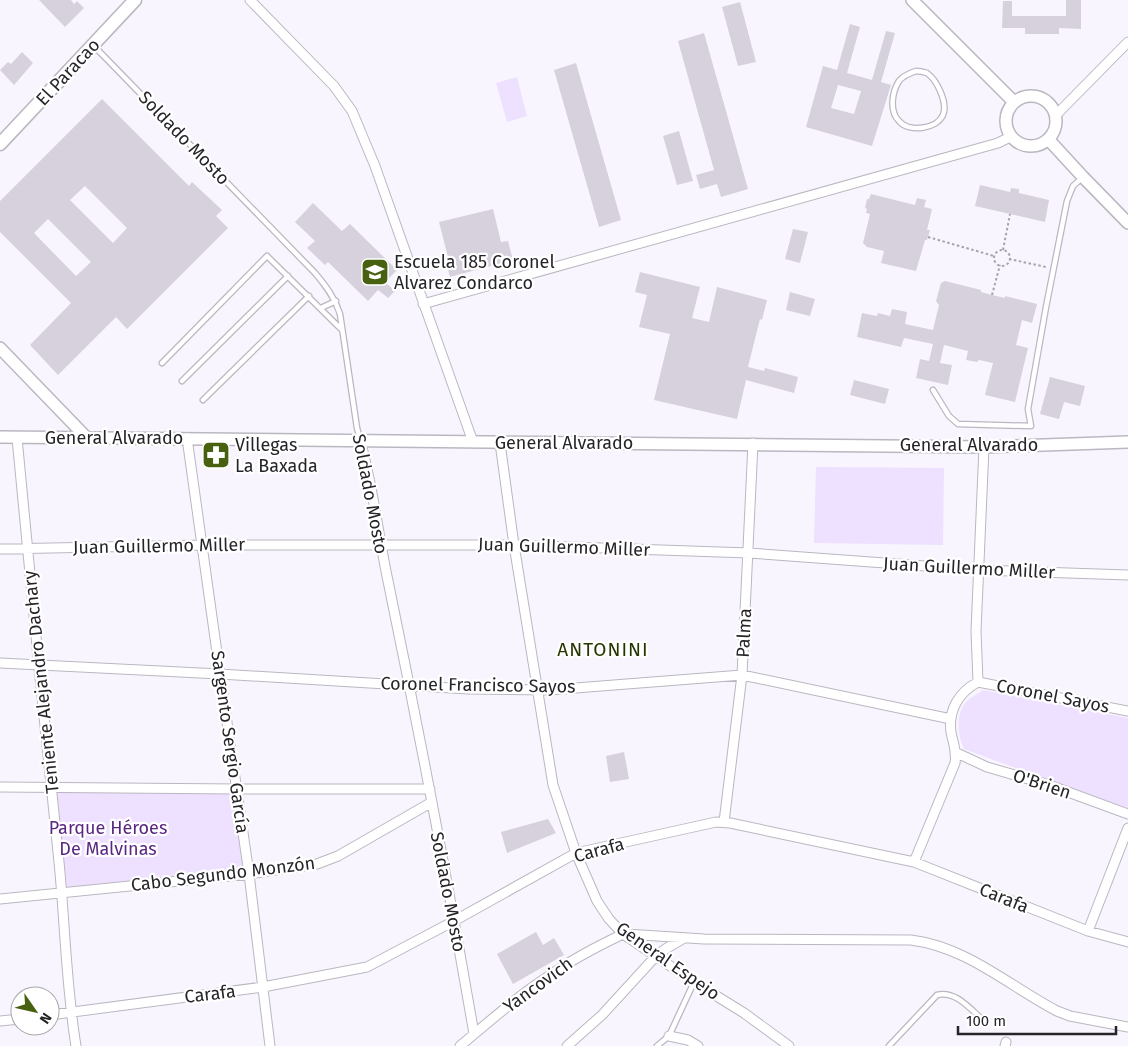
<svg xmlns="http://www.w3.org/2000/svg" width="1128" height="1046" font-family="'Fira Sans',sans-serif">
  <rect width="100%" height="100%" fill="#f9f5fe"/>
  <path fill="#eee0ff" d="M517,77L527,116L507,122L496,83Z
    M816,467L944,468L943,545L814,543Z
    M983,690L1128,718V808L1111,803L964,749C957,734 955,711 969,699C974,696 979,693 983,690Z
    M51,787L237,789L249,874L62,894Z"/>
  <path fill="#d6d1dc" fill-rule="evenodd" d="M39,0H71L74,4L77,1L84,8L65,27Z
    M1066,0H1081V29L1059,28V34H1025V28H1002L1003,1H1012V16H1066Z
    M740,2L756,62L738,66L722,7Z
    M850,24L860,27L847,73L872,80L886,31L895,33L881,82L891,85L872,146L806,127L823,66L837,70ZM838,85L861,91L854,114L831,108Z
    M704,33L748,189L721,197L717,184L700,189L696,175L714,170L678,41Z
    M22,52L33,63L14,85L0,70L8,62L11,64Z
    M576,63L621,220L599,227L554,70Z
    M102,99L189,186L192,182L222,210L216,216L228,228L127,329L116,317L58,375L30,345L71,303L0,232V201ZM85,186L127,228L113,243L70,200ZM48,219L91,262L76,276L34,233Z
    M679,131L693,181L677,185L663,136Z
    M980,185L1010,192L1011,188L1019,189V193L1049,200L1045,222L975,206Z
    M871,194L915,205L917,198L926,200L924,207L932,209L927,230H930L927,240H925L916,271L881,263L884,251L867,247L863,243L870,214L866,213L867,209L865,208L867,199H869Z
    M313,203L342,231L350,224L397,270L385,282L395,291L388,298L378,290L368,301L328,262L325,265L307,248L315,241L295,222Z
    M493,209L501,242L508,241L513,260L450,277L445,258L448,257L439,222Z
    M793,229L808,232L800,263L785,259Z
    M640,272L700,287L692,318L709,322L717,287L767,300L762,320L760,319L748,367L764,371L765,368L798,377L794,393L746,380L737,419L654,400L670,334L639,327L647,295L635,292Z
    M945,281L981,290V292L992,295L1005,298V296L1037,304L1032,323L1022,320L1016,345L1028,348L1015,402L985,395L993,363L979,360L977,362L966,360L968,351L944,345L940,363L952,365L948,385L916,378L920,359L929,361L933,344L904,338L901,347L857,337L862,313L877,316L878,313L890,316L892,309L907,312L905,324L933,330L939,305L936,301L941,283Z
    M790,292L815,299L810,316L786,310Z
    M1050,377L1085,386L1080,406L1064,402L1059,419L1040,414Z
    M854,380L889,389L885,404L850,395Z
    M624,752L629,779L610,782L606,756Z
    M548,819L556,833L507,853L501,832Z
    M536,932L543,945L554,938L564,955L513,984L497,954Z"/>
  <g fill="none" stroke-linecap="round" stroke-linejoin="round">
    <defs>
      <path id="service" d="M94,46L315,273C326,286 335,298 340,314L357,428L360,439
        M916,71C919,71 924,72 927,73C937,80 948,103 943,115C937,129 909,133 899,121C889,111 892,92 899,81C903,76 910,73 916,71Z
        M321,308L336,301
        M162,363L267,256L342,330
        M182,381L288,276
        M933,390L949,416L958,424L1031,426L1028,409L1046,307L1067,201L1073,186L1082,178
        M203,400L309,296
        M657,1046L669,1036L694,982
        M889,1046L937,995C956,990 971,1010 984,1021"/>
      <path id="minor" d="M250,0L334,86L352,111L375,166L473,442
        M1056,115L1128,42
        M423,304L998,143L1012,136
        M17,438C30,579 44,721 59,862C65,923 66,985 76,1046
        M187,438L220,674L249,874L270,1046
        M360,440C373,486 378,534 388,581C419,731 448,883 474,1034
        M500,443L514,545L553,785L576,853L597,901L609,919L623,934L694,982L744,1013L789,1046
        M0,549L202,545H514L749,553L980,570L1128,575
        M0,663L220,674L468,689L550,690L742,675L951,719
        M978,682L1128,711
        M957,753L987,767L1049,785L1128,814
        M0,787L237,789H430
        M724,822L742,675L753,443
        M914,862L955,763C957,751 953,743 951,732C948,710 959,692 978,682L976,631L984,447
        M0,899L249,874L317,864L338,856L432,802
        M1088,931L1128,828
        M626,934L704,939L911,940C967,947 1009,986 1057,1011L1070,1016L1128,1027
        M50,1015L263,987L367,967L454,921L576,853L716,822L730,823L914,862L1088,931L1128,942
        M0,1021L20,1019
        M669,1036L688,1040L698,1046
        M460,1046C490,1021 519,995 552,974C574,958 598,946 623,934
        M567,1046L602,1015L656,956L667,948L684,938
        M1005,1046L1006,1042"/>
      <path id="tertiary" d="M912,0L1014,102
        M1006 121a25 25 0 1 1 50 0a25 25 0 1 1-50 0Z
        M1048,139L1083,177L1128,223
        M0,348L86,437
        M0,437L984,447L1128,442"/>
      <path id="secondary" d="M0,144L135,0"/>
    </defs>
    <use href="#service" stroke="#bbb7c1" stroke-width="7"/>
    <use href="#minor" stroke="#bbb7c1" stroke-width="11"/>
    <use href="#tertiary" stroke="#bbb7c1" stroke-width="14"/>
    <use href="#secondary" stroke="#bbb7c1" stroke-width="15"/>
    <path stroke="#a6a3aa" stroke-width="2" stroke-dasharray="2.5 2.5" stroke-linecap="butt" d="M928,237L994,256
      M1003,250L1010,214
      M994 258a8 8 0 1 1 16 0a8 8 0 1 1-16 0Z
      M1009,259L1046,267
      M992,295L1000,265"/>
    <use href="#service" stroke="#fff" stroke-width="4.5"/>
    <use href="#minor" stroke="#fff" stroke-width="9"/>
    <use href="#tertiary" stroke="#fff" stroke-width="11"/>
    <use href="#secondary" stroke="#fff" stroke-width="12"/>
  </g>
  <defs>
    <symbol id="school-square" viewBox="-11 -11 22 22"><rect x="-9" y="-9" width="18" height="18" rx="4" fill="#486110" stroke="#fff"/><path d="M0-5L7-2L0 1L-7-2ZM-4 1L0 2.5L4 1V4Q0 6-4 4Z" fill="#fff"/></symbol>
    <symbol id="pharmacy-square" viewBox="-11 -11 22 22"><rect x="-9" y="-9" width="18" height="18" rx="4" fill="#486110" stroke="#fff"/><path d="M-2-6h4v4h4v4h-4v4h-4v-4h-4v-4h4Z" fill="#fff"/></symbol>
  </defs>
  <g fill-rule="evenodd">
    <use href="#school-square" x="359" y="256" width="32" height="32"/>
    <use href="#pharmacy-square" x="200" y="439" width="32" height="32"/>
  </g>
  <g text-anchor="middle" stroke-width="4.5" stroke-linejoin="round" paint-order="stroke">
    <g font-size="18" fill="#262428" stroke="#fff">
      <text transform="translate(68 72) rotate(-47)" y="6">El Paracao</text>
      <text transform="translate(184 138) rotate(46)" y="6">Soldado Mosto</text>
      <text x="114" y="444">General Alvarado</text>
      <text x="564" y="449">General Alvarado</text>
      <text x="969" y="451">General Alvarado</text>
      <text transform="translate(370 494) rotate(79)" y="6">Soldado Mosto</text>
      <text transform="translate(159 546) rotate(-1)" y="6">Juan Guillermo Miller</text>
      <text transform="translate(564 547) rotate(2)" y="6">Juan Guillermo Miller</text>
      <text transform="translate(969 568) rotate(3)" y="6">Juan Guillermo Miller</text>
      <text transform="translate(744 633) rotate(-87)" y="6">Palma</text>
      <text transform="translate(41 682) rotate(-96)" y="6">Teniente Alejandro Dachary</text>
      <text transform="translate(478 685) rotate(1)" y="6">Coronel Francisco Sayos</text>
      <text transform="translate(1053 696) rotate(11)" y="6">Coronel Sayos</text>
      <text transform="translate(230 742) rotate(82)" y="6">Sargento Sergio García</text>
      <text transform="translate(1042 784) rotate(18)" y="6">O'Brien</text>
      <text transform="translate(599 850) rotate(-15)" y="6">Carafa</text>
      <text transform="translate(223 874) rotate(-7)" y="6">Cabo Segundo Monzón</text>
      <text transform="translate(448 892) rotate(79)" y="6">Soldado Mosto</text>
      <text transform="translate(1004 898) rotate(22)" y="6">Carafa</text>
      <text transform="translate(668 961) rotate(35)" y="6">General Espejo</text>
      <text transform="translate(538 985) rotate(-36)" y="6">Yancovich</text>
      <text transform="translate(210 994) rotate(-7)" y="6">Carafa</text>
    </g>
    <g font-size="18" fill="#262428" stroke="#fff" text-anchor="start">
      <text x="394" y="268">Escuela 185 Coronel<tspan x="394" dy="21">Alvarez Condarco</tspan></text>
      <text x="235" y="451">Villegas<tspan x="235" dy="21">La Baxada</tspan></text>
    </g>
    <g font-size="18" fill="#592681" stroke="#fff">
      <text x="108" y="834">Parque Héroes<tspan x="108" dy="21">De Malvinas</tspan></text>
    </g>
    <g font-size="19" letter-spacing="1" fill="#253600" stroke="#fff">
      <text x="603" y="656">ANTONINI</text>
    </g>
  </g>
  <g transform="translate(35 1011) rotate(124)"><circle r="24" fill="#ffffff" stroke="#a8a7a9"/>
  <path d="M0-4L9 19L0 12L-9 19Z" fill="#486110"/>
  <text y="-8" font-size="14" font-weight="bold" text-anchor="middle" fill="#262428">N</text>
  </g>
  <path d="M958 1026v8h158v-8" fill="none" stroke="#262428" stroke-width="2.5"/>
  <text x="966" y="1026" font-size="15" fill="#262428" stroke="#ffffff" stroke-width="4" paint-order="stroke">100 m</text>
</svg>
